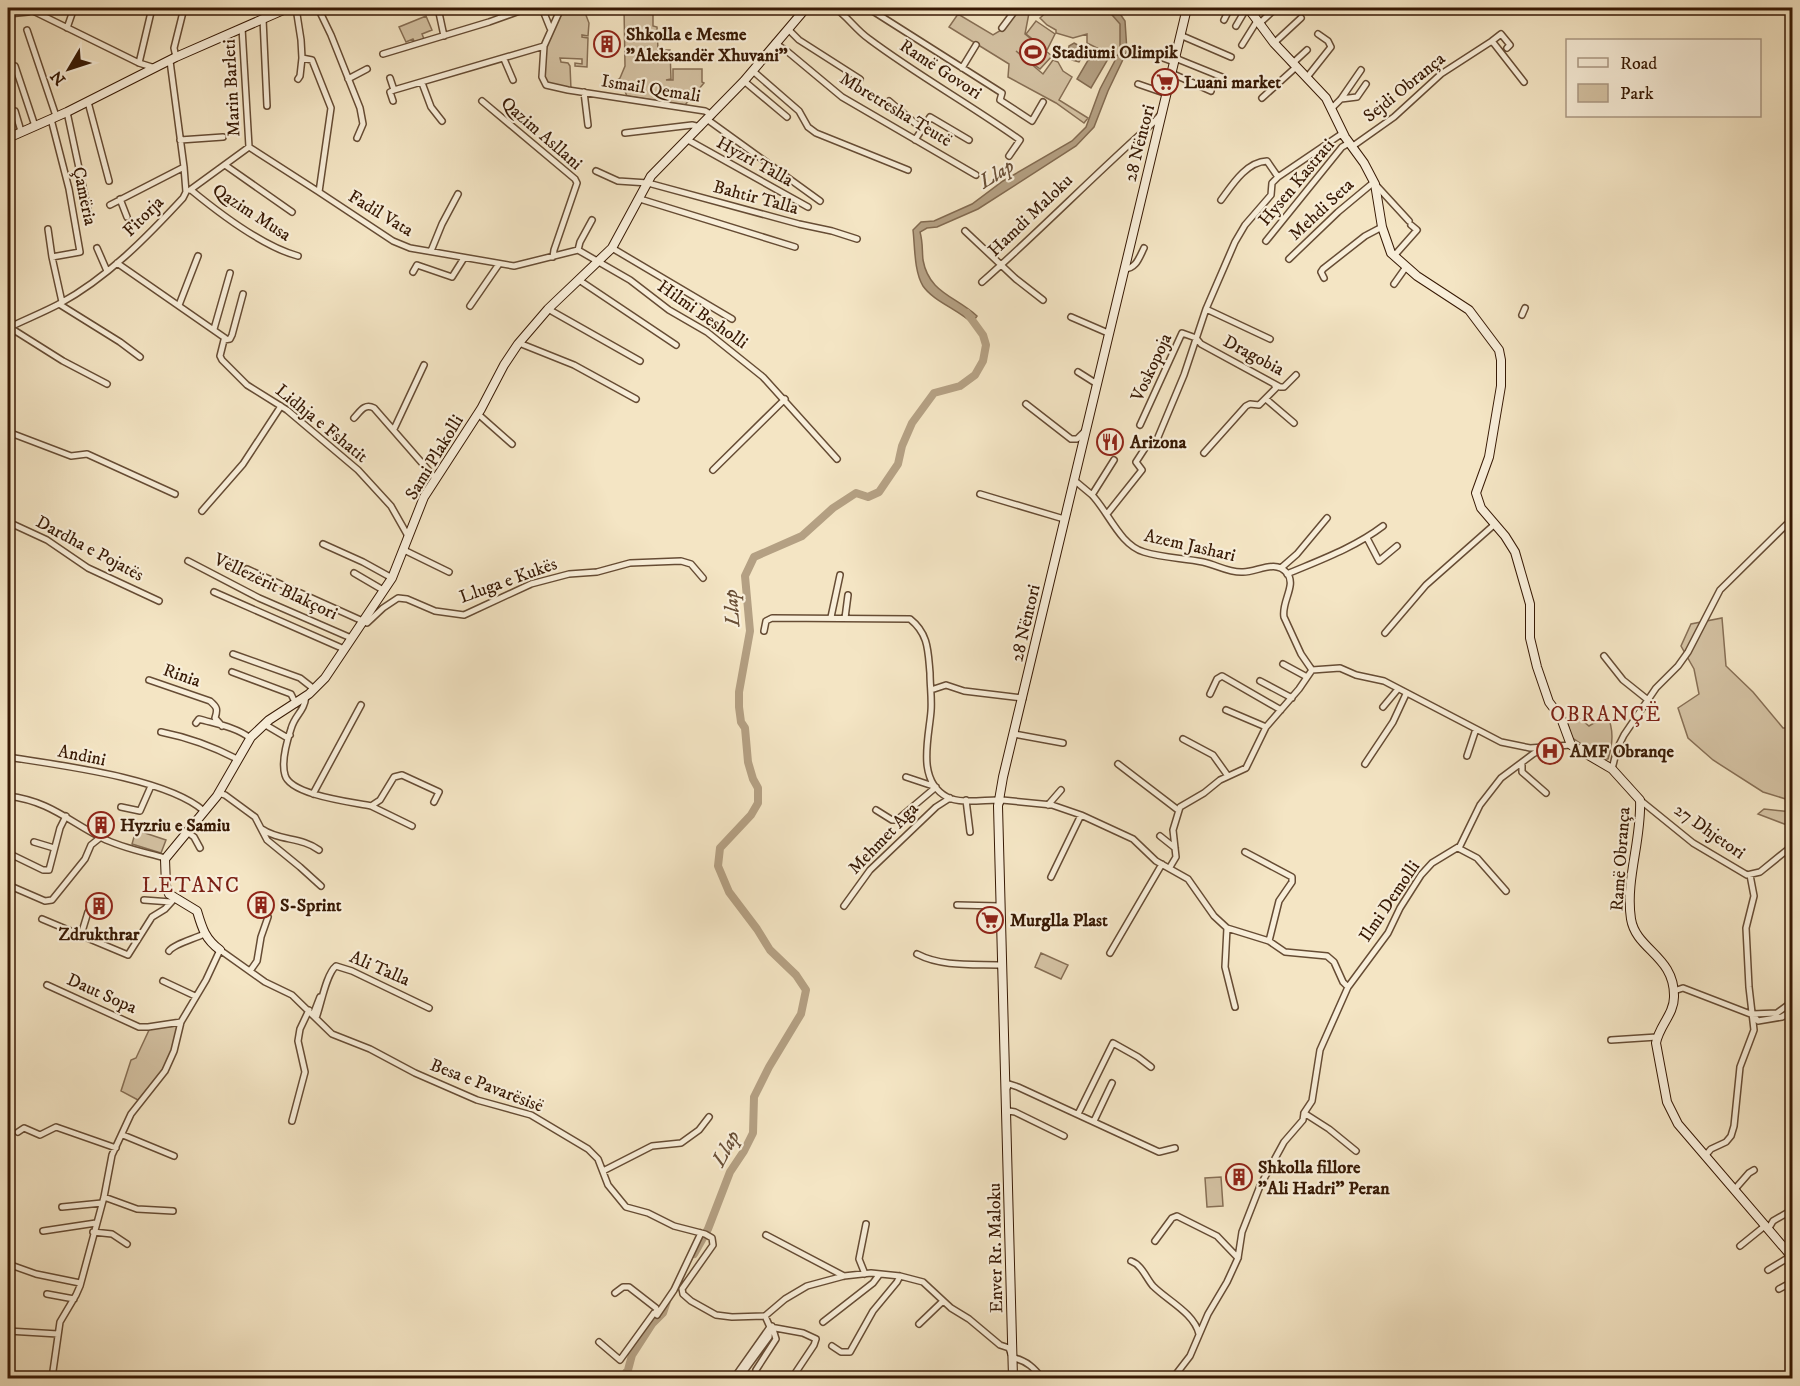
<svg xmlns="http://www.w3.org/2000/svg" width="1800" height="1386" font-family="'IM FELL DW Pica',serif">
  <rect width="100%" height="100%" fill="#f4e5c4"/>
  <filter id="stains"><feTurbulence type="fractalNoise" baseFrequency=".00333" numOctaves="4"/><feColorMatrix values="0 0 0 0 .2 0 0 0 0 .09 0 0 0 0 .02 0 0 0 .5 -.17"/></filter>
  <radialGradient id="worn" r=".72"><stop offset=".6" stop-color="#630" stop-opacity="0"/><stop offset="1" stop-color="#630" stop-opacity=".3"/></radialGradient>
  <path fill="#d4c2a3" stroke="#866e54" stroke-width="1.5" d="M565,8L584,10L589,23L588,36L582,35V37L588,38L587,67L575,66V63L582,64V59L560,58L561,62L568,63L570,66L571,89L547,84C536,61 553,28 565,8Z
    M624,8H644L649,11H653V26L657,27L658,50H670L671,79L666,80H673V69H702V82L704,83L685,105L627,96L624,89L611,84L620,78L625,66Z
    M1019,8H1022L1029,13L1025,34L1052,56L1040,69L1016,51L1043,74L1053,60L1058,62L1063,71L1072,77L1059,100L1088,118L1084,123L1056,103L1008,77L1009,64L949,27L958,14L993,35L1003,29Z
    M1051,8H1112L1122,22L1123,50L1120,57L1111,55L1087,43V34L1073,38L1056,33V30L1047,25L1040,18Z
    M426,16L432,30L422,34L424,39L415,43L413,39L406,42L399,27Z
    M1036,21L1055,34L1047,50L1026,34Z
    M1722,618L1726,666L1753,692L1783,728H1792V801L1763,792L1713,760L1688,738L1678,708L1699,694L1694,669L1681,646L1691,624Z
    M1576,715L1589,726L1607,715C1614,729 1613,744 1608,759H1604L1571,737L1567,720Z
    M1764,809L1792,812V827L1758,814Z
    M136,830L166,840L161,853L132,844Z
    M1041,953L1068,965L1061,979L1035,967Z
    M177,1026C182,1050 153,1083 138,1100L121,1091L131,1060L136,1058L150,1028Z
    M1221,1177L1223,1206L1207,1207L1205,1178Z"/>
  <path fill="#b4a083" stroke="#826a50" stroke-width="1.5" d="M1106,8H1116L1125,21L1127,51L1108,91L1094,127L1076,146L978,209L937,227L927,228L920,232C923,242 922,251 923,260C929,293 955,296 977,316L972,323C959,310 933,301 923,286C914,271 915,247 913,230L921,222L934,221L972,204L1003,181L1072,141L1086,127L1100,89L1120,51V24Z
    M1074,43L1087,50L1079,62L1072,60L1068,55L1069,46Z
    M1094,50L1108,59L1091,88L1077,79Z"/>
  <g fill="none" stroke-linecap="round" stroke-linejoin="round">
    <path stroke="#b4a083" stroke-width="8" d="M694,1254L708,1229L730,1172L744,1151L753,1133L754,1097L769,1067L801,1014L806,990L796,975L770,950L757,929L729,892L718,866L720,848L751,815L758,803V788L753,779L748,762L745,728L741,722L739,707V692L750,631L745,576L754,557L802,536L833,508L856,493L868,497L879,492L898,464L902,446L912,423L934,393L960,386L975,375L983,361L986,345L983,335L967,313
      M622,1378L628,1370L632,1355L652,1324L663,1313L667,1301"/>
    <defs>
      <path id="street" d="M27,8L139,63L155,68
        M318,8L331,35L360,108L363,124L357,138
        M438,8L444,36
        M542,8L550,28
        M561,8L544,46L542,77L546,85L568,90L705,111L712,115
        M835,8C848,17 856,30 869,39C917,75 971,105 1020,140L1009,156
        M868,8L1002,93L1000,100L1032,121L1043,102
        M944,8L946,9
        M1025,8L1027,9
        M8,14L28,12L30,9
        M263,19L267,106
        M1224,20L1230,8
        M1262,25L1261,22L1275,9
        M1236,26L1246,9L1250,11
        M67,28L74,8
        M242,28L249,147
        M1002,28L1017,8
        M788,29L799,40L860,79
        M27,30L56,116
        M1180,35L1231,57
        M1492,41L1501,34L1510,45L1507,48
        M775,43L788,52L842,97L976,175
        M1274,43L1301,18
        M1242,45L1257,21
        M383,54L489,22L528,8
        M1152,54L1174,62
        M176,57L174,48L184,8
        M1175,58L1222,77
        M504,59L513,80
        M1291,62H1294L1307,50
        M139,63L152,8
        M15,66L35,126
        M962,68L976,45
        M753,71L799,111L808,127L816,133L908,170
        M1171,73L1211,91
        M390,78L394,90L390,92L393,101
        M298,79L300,76L302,58
        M348,79L367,69
        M1309,79L1308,76L1331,47L1328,41L1318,34
        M744,81L787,117
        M422,83L431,107L442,121
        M1138,84L1167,94
        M394,90L544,46
        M584,92L588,125
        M1262,98L1295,68L1299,70
        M1341,99L1357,97L1366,84
        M482,101L575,179L577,183L554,250L553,257
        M889,101L922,129
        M88,102L109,181
        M1331,109L1341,99L1361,70
        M15,111L21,131
        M67,112L89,215
        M708,120L820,201
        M625,133L692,125L700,127
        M180,140L223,137
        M688,140L808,207
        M915,140L930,117L969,140
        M1353,146L1394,117L1441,74L1492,41L1524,82
        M249,147L319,192L331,108L312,60L302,58L301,40L296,8
        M225,165L292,212
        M596,171L618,181L648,183L799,224L832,231L857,239
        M1375,184L1409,221
        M190,190L249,147
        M191,190C219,213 264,247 298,256
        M319,192L393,241L410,248L514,266L578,250L630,280L669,310L707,332L763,377L837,459
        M120,199L127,217
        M640,199L795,247
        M1221,200C1232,185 1246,162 1267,161L1278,177
        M110,205L184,167
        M48,229L52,257L80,252L69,189L51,119
        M965,231L1016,279L1043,300
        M1266,241L1342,147L1349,143
        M97,248L107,271
        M612,248L732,319
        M578,250L580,242L592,220
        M431,251L442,224L458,194
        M1394,256L1417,230L1411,225
        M52,257L62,302
        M1289,259L1338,212L1374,182
        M117,263L225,338
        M1124,269C1136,269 1139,258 1144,248
        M413,272L417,265L452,277L464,258
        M1324,278L1321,272L1323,269L1365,236L1382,227
        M579,280L676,345
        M982,282C1041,230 1096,173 1155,121L1160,115
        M1394,284L1406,267
        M8,289L9,327
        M243,294L232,335L230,339L224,340L220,356L222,360L247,385L287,410L358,470L391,506L408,536
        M59,304L120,342L140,357
        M179,305L198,256
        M470,306L499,264
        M548,309L640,361
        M1206,309L1270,339
        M1522,315L1525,308
        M1071,317L1108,333
        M9,327L63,361L107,384
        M8,328C24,320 42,313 59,304C107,278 146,238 183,198L186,192L184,167L170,61
        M214,329L230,273
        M519,343L574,365L636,399
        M1078,372L1097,384
        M1266,399L1294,423
        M1026,404L1071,439H1077L1084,432
        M1792,411L1790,418L1792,425
        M478,414L512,444
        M354,418C360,412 364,403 374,408L436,479
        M1140,425L1182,333L1196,338L1201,344L1280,387H1284L1296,375
        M394,429L424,365
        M8,432L71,456L87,454L175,494
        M1156,442L1184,375L1206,309L1235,242L1245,225L1271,195L1272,183L1278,177L1340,135L1345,137
        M1204,453L1246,406L1250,404L1259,405L1276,388L1274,384
        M1114,460L1092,495C1109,513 1120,545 1144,552C1163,558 1184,558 1203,562C1217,565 1229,573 1243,572C1258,572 1275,559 1287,573C1297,585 1281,602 1284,617L1301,654L1312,670
        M713,470L785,399
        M1074,480L1092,495
        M980,494L1064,519
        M202,511L243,464L281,406
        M1107,514L1142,470L1136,462L1149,442
        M8,522L47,540L88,568L159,601
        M1367,538L1379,561L1397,546
        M323,544L363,562L392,578
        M404,550L449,572
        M188,561L259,598L351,638
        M1281,568L1297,554L1327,518
        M247,569L367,623L383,608L398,598L407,599L435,611L464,615L531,584L569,574L597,572L630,563L681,561L691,564L703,578
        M354,573L383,590
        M1287,574C1320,560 1354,548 1383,526
        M214,592L344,649
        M831,617L840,575
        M845,618L848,595
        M764,631L766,621L772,618L910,619C929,634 928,652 930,673C930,686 932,698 931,711C929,738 916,780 947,797C960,804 983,800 997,800L998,806L1002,800L1052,805L1081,815L1133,839L1156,861L1188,879L1214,916L1227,928L1269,941L1285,952L1327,956L1334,962L1343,982L1348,987
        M1385,633L1426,585L1495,524
        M233,654L300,678L314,689
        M1604,656L1623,680L1648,700
        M1283,664L1307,677
        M1312,670L1340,668L1356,675L1384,681L1501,742L1530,748L1571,745
        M232,672L291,694L296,704
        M149,680L210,701C217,707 218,709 215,718L222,726
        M1260,681L1292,698
        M931,690L946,685L964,691L1023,698
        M1210,694L1217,679L1222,676L1281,710
        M306,696C304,713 295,714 291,729C287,741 281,762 285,775C290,795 352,802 371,806L380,800L394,777L402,775L439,792L434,802
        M1383,707L1398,689
        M1226,710L1266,727
        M196,723L199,719C216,724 236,727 250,738
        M264,724L286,737L290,735
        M161,732C186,737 214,747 237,759
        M1014,734L1063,743
        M1183,739L1213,755L1228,776
        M1467,756L1476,729
        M8,757C58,765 167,778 204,811
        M1118,764L1178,810
        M1365,764L1393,722L1406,694
        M1522,765V772L1546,793
        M1612,769L1617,749L1624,735L1656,688L1678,666L1688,652L1720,590L1792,519
        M906,777L936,787
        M218,793L225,795L255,817L267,840L300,867L321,886
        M313,794L361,705
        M8,796C49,801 67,820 102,838C122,848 144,852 165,858
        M966,800L970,832
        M1640,800L1693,843L1747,875L1760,872L1792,846
        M1048,805L1061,790
        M371,806L412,826
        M121,807L140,811L151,786
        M876,810L892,820H897L936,787
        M262,829C279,841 302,837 319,850
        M186,831L194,837L200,848
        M1160,836L1175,848
        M34,842L54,848
        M1458,848L1477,858L1506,891
        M1245,852L1292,877V882L1279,901L1269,941
        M8,853L43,870H49L60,828L66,816
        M1170,867L1176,857L1173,830L1180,807L1204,793L1220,780L1246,768L1266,727L1299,689L1312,670
        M1051,877L1081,815
        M8,885L45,901L52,900L85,859L91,845L101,837
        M144,900L171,902
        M957,905L999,906L1000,909
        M844,906L870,870L936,807L950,798
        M42,919L128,955L152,917L165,909L175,898
        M1227,928L1225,967L1235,1007
        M81,935L88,912
        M169,951C174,944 194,939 204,934
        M1110,953L1162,864
        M917,954C942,967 973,964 1001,965V967
        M250,971L257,961L261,937L268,917
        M163,981L195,996
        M47,985L139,1027H148L181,1022
        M1674,991L1683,988L1753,1015L1758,1021L1782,1017L1792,1011
        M1752,1014L1777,1013L1792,1002
        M313,1015L320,997
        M316,1018C321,1005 326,974 336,966L352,971L429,1008
        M1611,1040L1657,1037
        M1007,1088L1009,1084L1018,1087L1159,1152L1175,1148
        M1304,1113L1329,1129L1356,1151
        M1078,1114L1113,1043L1138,1057L1151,1067
        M1007,1115L1009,1111L1015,1112L1064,1136
        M292,1121L305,1072L298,1041L300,1029L309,1010
        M1094,1121L1112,1083
        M18,1132L24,1128L40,1135L56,1127L116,1148
        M123,1135L174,1156
        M1705,1156L1711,1149L1726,1142L1731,1136L1734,1126L1740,1067L1754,1030L1749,987L1746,928L1754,896L1750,875
        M603,1171L652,1146L681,1143L699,1130L709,1117
        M1735,1189L1749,1173L1754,1170
        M104,1197L137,1209L173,1211
        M62,1207L102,1203
        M1769,1228L1773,1221L1792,1210
        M43,1231L96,1223
        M93,1232L112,1234L127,1244
        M766,1235L844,1276
        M1155,1241L1172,1218L1177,1216L1217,1236L1238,1258
        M1740,1246L1766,1225
        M1131,1261C1142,1265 1146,1278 1153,1286C1168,1301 1194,1313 1199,1334
        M8,1264L36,1274L80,1283
        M1768,1270L1791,1256
        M865,1274L859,1259L866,1224
        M1779,1289L1792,1282
        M615,1293L623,1287H629L656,1308L657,1315
        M47,1294L74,1299
        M823,1322L873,1283L879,1275
        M1790,1323L1792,1322
        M919,1324L943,1301
        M770,1327L803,1333L816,1339L814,1345L792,1378
        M8,1331L58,1334
        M599,1342L620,1360L654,1313L657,1315L674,1290L701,1233
        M832,1346L841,1352H850L873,1311L897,1282L900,1276
        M1013,1363L1014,1358C1027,1361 1034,1368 1042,1378
        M756,1370L776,1339L772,1326
        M52,1378L60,1322L76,1295L80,1286L104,1197L112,1155L131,1114L165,1071L174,1051L181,1022L206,980L220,950L265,982L292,995L332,1034L370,1049L415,1073L477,1100L531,1115L588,1149L598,1159L608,1185L626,1207L648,1213L674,1226L705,1234L712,1238L713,1245L682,1289L683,1294L691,1301L716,1315L732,1317L765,1316L785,1299L807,1286L844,1276L871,1273L900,1276L923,1282L951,1308L969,1319L1000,1345L1009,1348L1011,1354
        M734,1378L770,1327
        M741,1378L742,1374L769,1337L770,1327L765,1316
        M1173,1378L1190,1356L1208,1314L1227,1282L1238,1258L1242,1232L1260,1186L1284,1142L1303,1120L1304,1113L1312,1101L1320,1050L1348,987L1388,933L1400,908L1421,875L1432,863L1460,846L1480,805L1501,778L1533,754L1546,747"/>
      <path id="secondary" d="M1248,8L1274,43L1326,98L1345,137L1364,163L1375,184L1382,227L1391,253L1417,276L1469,310L1499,350L1501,360V386L1489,457L1476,493L1481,508L1505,536L1515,552L1530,604V638L1537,667L1549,702L1561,718L1571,745L1612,769L1640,800C1642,839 1625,880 1631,919C1636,950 1675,956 1674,997C1674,1014 1659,1026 1656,1043L1667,1102L1678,1124L1792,1257
        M8,138L67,112L176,57L288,8
        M220,950C205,939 202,928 197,911L169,894L166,886L165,859L217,796L251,737L269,720L309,694L325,678L392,578L424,497L481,409L504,365L518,344L548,309L612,248L651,176L744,81L806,8
        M1013,1378L998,806L1003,777L1187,8"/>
    </defs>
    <use href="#street" stroke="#664c34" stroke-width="8"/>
    <use href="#secondary" stroke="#371904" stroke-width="10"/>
    <use href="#street" stroke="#f8eed9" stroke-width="5"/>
    <use href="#secondary" stroke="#f8eed9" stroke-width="8"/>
  </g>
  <defs>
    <symbol id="building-ring" viewBox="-11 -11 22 22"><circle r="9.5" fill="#f8eed9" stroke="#8f2418" stroke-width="1.5"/><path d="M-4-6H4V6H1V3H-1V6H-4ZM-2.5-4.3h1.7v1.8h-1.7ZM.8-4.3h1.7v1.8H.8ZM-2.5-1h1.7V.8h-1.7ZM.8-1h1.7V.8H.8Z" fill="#8f2418"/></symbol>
    <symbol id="stadium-ring" viewBox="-11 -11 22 22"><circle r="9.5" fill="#f8eed9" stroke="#8f2418" stroke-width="1.5"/><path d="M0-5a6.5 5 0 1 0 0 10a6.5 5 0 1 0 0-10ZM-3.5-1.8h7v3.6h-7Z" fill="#8f2418"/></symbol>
    <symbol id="supermarket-ring" viewBox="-11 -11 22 22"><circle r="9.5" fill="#f8eed9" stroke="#8f2418" stroke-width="1.5"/><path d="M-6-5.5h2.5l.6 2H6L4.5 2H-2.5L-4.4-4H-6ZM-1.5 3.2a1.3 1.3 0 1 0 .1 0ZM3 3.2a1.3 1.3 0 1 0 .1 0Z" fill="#8f2418"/></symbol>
    <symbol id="restaurant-ring" viewBox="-11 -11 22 22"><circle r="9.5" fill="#f8eed9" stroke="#8f2418" stroke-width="1.5"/><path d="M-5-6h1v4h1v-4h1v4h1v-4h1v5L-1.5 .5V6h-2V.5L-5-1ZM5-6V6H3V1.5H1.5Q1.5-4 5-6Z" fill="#8f2418"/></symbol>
    <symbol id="hospital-ring" viewBox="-11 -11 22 22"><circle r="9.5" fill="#f8eed9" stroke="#8f2418" stroke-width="1.5"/><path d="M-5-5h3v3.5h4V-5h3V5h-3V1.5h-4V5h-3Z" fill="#8f2418"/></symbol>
  </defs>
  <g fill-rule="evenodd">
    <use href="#building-ring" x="592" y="29" width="30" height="30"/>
    <use href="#stadium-ring" x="1018" y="37" width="30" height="30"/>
    <use href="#supermarket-ring" x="1150" y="67" width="30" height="30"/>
    <use href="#restaurant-ring" x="1095" y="427" width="30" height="30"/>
    <use href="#hospital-ring" x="1535" y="736" width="30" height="30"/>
    <use href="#building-ring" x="86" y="810" width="30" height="30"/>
    <use href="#building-ring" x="246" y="890" width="30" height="30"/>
    <use href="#building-ring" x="84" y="891" width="30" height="30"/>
    <use href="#supermarket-ring" x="975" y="905" width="30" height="30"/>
    <use href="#building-ring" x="1224" y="1162" width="30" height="30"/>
  </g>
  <g text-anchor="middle" stroke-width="4.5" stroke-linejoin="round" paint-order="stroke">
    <g font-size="18" font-weight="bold" fill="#371904" stroke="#f8eed9" text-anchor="start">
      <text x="626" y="40">Shkolla e Mesme<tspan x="626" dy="21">"Aleksandër Xhuvani"</tspan></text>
      <text x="1052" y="58">Stadiumi Olimpik</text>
      <text x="1184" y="88">Luani market</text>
      <text x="1130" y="448">Arizona</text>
      <text x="1570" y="757">AMF Obranqe</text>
      <text x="120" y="831">Hyzriu e Samiu</text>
      <text x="280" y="911">S-Sprint</text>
      <text x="1010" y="926">Murglla Plast</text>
      <text x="99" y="940" text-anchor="middle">Zdrukthrar</text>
      <text x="1258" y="1173">Shkolla fillore<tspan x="1258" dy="21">"Ali Hadri" Peran</tspan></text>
    </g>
    <g font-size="18" fill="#371904" stroke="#f8eed9">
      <text transform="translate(941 69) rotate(33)" y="6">Ramë Govori</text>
      <text transform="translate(1404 87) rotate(-39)" y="6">Sejdi Obrança</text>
      <text transform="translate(231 88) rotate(-93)" y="6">Marin Barleti</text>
      <text transform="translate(651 88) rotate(9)" y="6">Ismail Qemali</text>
      <text transform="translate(896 109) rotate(31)" y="6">Mbretresha Teutë</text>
      <text transform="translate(542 133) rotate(41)" y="6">Qazim Asllani</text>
      <text transform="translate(1139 143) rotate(-76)" y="6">28 Nëntori</text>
      <text transform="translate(755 161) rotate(29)" y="6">Hyzri Talla</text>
      <text transform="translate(1296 182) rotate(-50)" y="6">Hysen Kastrati</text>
      <text transform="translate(85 196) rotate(78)" y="6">Çamëria</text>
      <text transform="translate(756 197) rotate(15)" y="6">Bahtir Talla</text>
      <text transform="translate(1321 209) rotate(-43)" y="6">Mehdi Seta</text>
      <text transform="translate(252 212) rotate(33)" y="6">Qazim Musa</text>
      <text transform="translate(381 213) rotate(31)" y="6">Fadil Vata</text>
      <text transform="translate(1030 215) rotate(-44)" y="6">Hamdi Maloku</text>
      <text transform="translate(143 216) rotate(-45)" y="6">Fitorja</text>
      <text transform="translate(703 314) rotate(35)" y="6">Hilmi Besholli</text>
      <text transform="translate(1254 355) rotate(28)" y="6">Dragobia</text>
      <text transform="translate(1151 367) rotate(-65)" y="6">Voskopoja</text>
      <text transform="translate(322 423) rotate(39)" y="6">Lidhja e Fshatit</text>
      <text transform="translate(434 457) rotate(-59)" y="6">Sami Plakolli</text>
      <text transform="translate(1190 545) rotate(13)" y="6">Azem Jashari</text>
      <text transform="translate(90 548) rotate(28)" y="6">Dardha e Pojatës</text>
      <text transform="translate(508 580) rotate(-20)" y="6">Lluga e Kukës</text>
      <text transform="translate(276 586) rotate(25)" y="6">Vëllezërit Blakçori</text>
      <text transform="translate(1025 623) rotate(-77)" y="6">28 Nëntori</text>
      <text transform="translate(182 675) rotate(19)" y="6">Rinia</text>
      <text transform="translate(82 755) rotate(11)" y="6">Andini</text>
      <text transform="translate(1710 831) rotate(35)" y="6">27 Dhjetori</text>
      <text transform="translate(883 838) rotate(-46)" y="6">Mehmet Aga</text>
      <text transform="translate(1620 859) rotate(-86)" y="6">Ramë Obrança</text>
      <text transform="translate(1389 901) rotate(-56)" y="6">Ilmi Demolli</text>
      <text transform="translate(380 968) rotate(23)" y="6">Ali Talla</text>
      <text transform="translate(102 993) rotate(24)" y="6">Daut Sopa</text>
      <text transform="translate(487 1085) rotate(21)" y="6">Besa e Pavarësisë</text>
      <text transform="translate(995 1248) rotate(-91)" y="6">Enver Rr. Maloku</text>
    </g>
    <g font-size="20" font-style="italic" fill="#694f37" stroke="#f8eed9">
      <text transform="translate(996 173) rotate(-32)" y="7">Llap</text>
      <text transform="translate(731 608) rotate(-94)" y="7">Llap</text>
      <text transform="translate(725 1148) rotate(-62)" y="7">Llap</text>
    </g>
    <g font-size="21" letter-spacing="1.5" fill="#7a1f14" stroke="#f8eed9">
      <text x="1606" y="721">OBRANÇË</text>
      <text x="191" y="892">LETANC</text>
    </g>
  </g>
  <rect width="1800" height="1386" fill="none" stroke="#f4e5c4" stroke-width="30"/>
  <rect x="9" y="9" width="1782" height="1368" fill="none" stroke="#371904" stroke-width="3"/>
  <rect x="15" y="15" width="1770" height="1356" fill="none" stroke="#371904" stroke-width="1.5"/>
  <rect x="1566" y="39" width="195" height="78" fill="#f8eed9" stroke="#ab9984" stroke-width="1.5"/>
  <rect x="1578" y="58" width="30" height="9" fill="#f8eed9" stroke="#ab9984" stroke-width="1.5"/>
  <text x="1620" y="69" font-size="18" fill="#371904">Road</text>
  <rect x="1578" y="84" width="30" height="18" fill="#d4c2a3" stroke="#ab9984" stroke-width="1.5"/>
  <text x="1620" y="99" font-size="18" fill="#371904">Park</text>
  <g transform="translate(69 69) rotate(231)" stroke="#f8eed9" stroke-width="4.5" paint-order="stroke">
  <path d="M0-4.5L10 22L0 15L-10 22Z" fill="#371904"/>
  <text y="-9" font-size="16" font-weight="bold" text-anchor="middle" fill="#371904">N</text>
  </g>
  <rect width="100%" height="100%" filter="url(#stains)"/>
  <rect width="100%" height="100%" fill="url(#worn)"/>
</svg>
